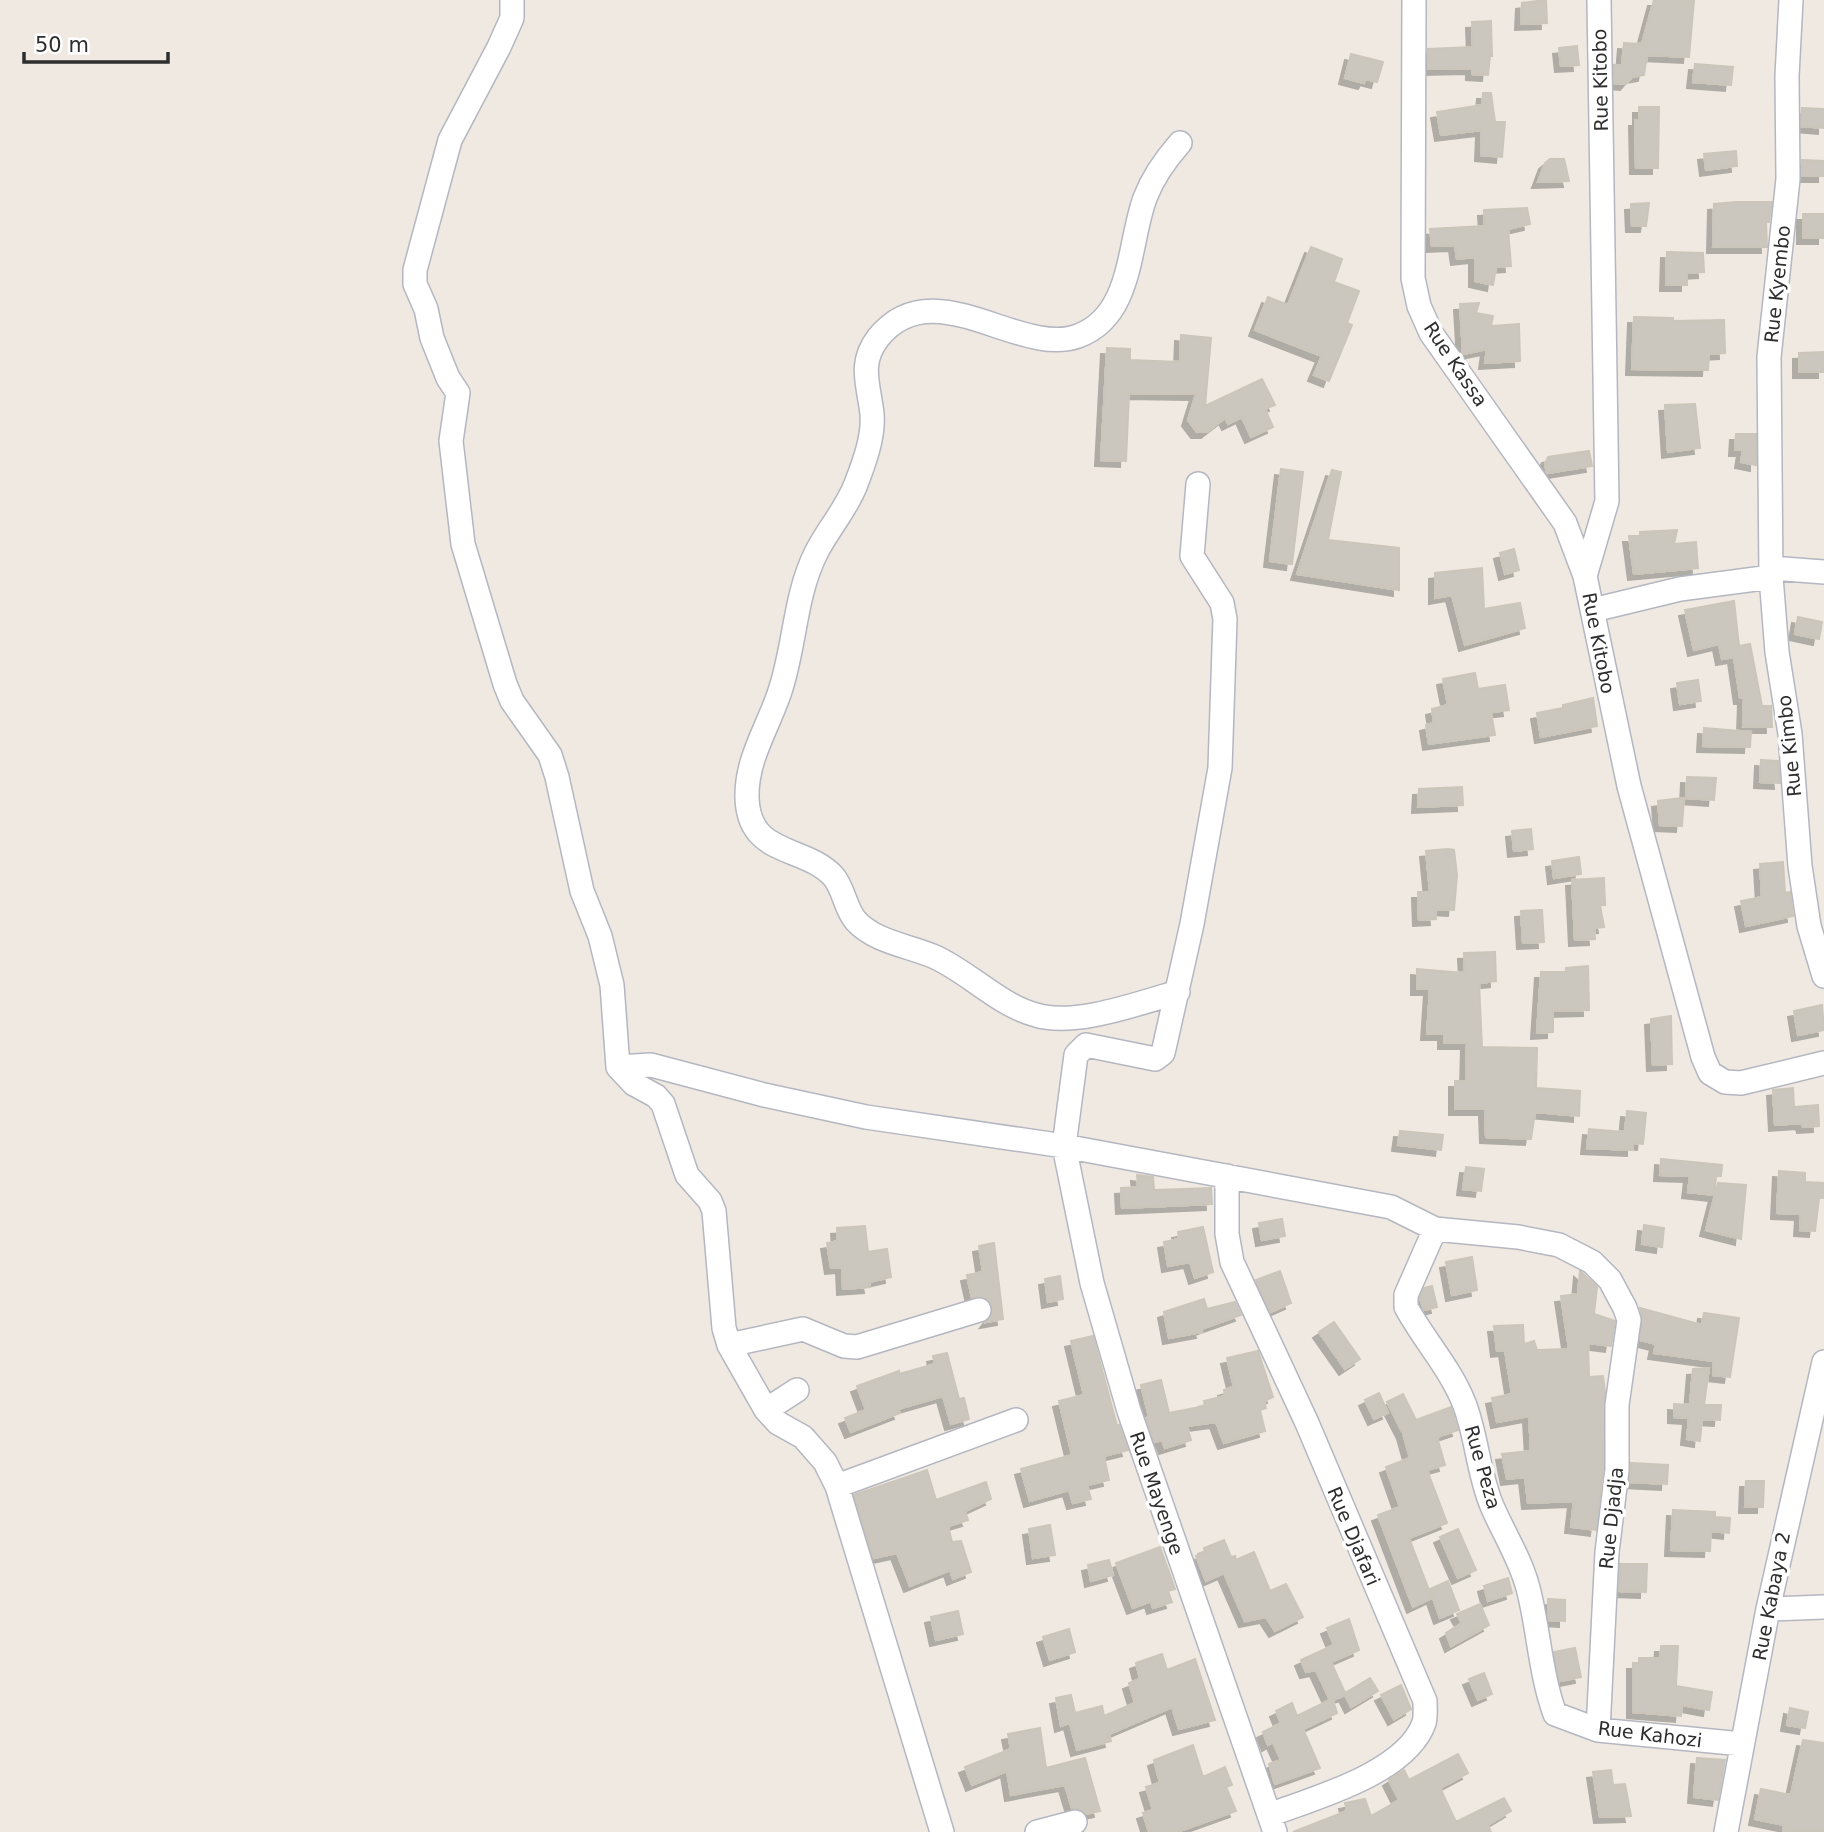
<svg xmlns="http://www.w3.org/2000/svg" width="1824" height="1832" font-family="'DejaVu Sans',sans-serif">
  <defs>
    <filter id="shadow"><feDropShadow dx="-6" dy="6" stdDeviation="0" flood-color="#0004"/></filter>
  </defs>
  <rect width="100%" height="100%" fill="#efe9e1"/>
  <path fill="#cbc7bf" stroke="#cbc5ba" stroke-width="2" filter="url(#shadow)" d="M1546,0L1547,23L1521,24L1522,3Z
    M1654,0H1694L1689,57L1647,55L1644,75L1632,77L1626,84L1614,83V65L1622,66L1624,43L1642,44Z
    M1491,21L1492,56H1490L1488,75L1472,74V68L1428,69V49L1473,47L1472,22Z
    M1577,46L1579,65L1561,66L1559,48Z
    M1351,54L1383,62L1377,82L1366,79L1364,83L1345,78Z
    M1695,64L1733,67L1731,85L1693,82Z
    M1483,93H1491L1495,122H1505L1502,157L1481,155L1482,130L1441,135L1437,112L1482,105Z
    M1639,107H1659L1658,168H1636L1635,120H1639Z
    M1802,108L1824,109V128L1801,126Z
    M1736,151L1737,166L1706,170L1704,154Z
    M1550,159H1564L1569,181L1538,182L1545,163Z
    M1802,160L1824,161V176H1802Z
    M1737,202H1772L1769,222H1766L1767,247H1713L1714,204Z
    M1649,203L1646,226H1632L1631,204Z
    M1527,208L1530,224L1508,229L1511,266L1496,267L1493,285L1475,281V257L1457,259L1455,245L1432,246L1430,229L1485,226L1484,210Z
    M1803,214H1824V238H1803Z
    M1311,247L1342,259L1334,282L1359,291L1347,323L1352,325L1329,381L1314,375L1322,356L1255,330L1268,297L1288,305Z
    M1667,252L1703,253L1704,272L1687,273V285H1666Z
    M1479,303L1476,313L1493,316L1491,326L1519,324L1520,361L1485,363L1487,349L1463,354L1460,304Z
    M1634,317L1673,318V321L1724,320L1725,353L1709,354L1708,370L1632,369Z
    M1181,335L1211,338L1205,406L1262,379L1275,405L1265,409L1273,427L1251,437L1242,417L1228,424L1225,418L1207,432H1197L1188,420L1196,394L1129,393L1126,461L1101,460L1107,348L1130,349V360L1180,362Z
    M1824,352V372H1799V353Z
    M1695,404L1700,448L1668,452L1665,405Z
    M1736,434H1756V465L1741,462L1743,450H1735Z
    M1589,451L1592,466L1547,473L1545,464L1548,457Z
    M1281,469L1303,472L1292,564L1270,561Z
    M1332,470L1341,472L1328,540L1399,548V590L1297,574Z
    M1677,530L1674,544L1696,542L1698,568L1634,574L1629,536H1640V532Z
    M1514,549L1519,570L1505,574L1500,553Z
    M1482,568L1484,609L1520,603L1525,628L1465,645L1452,595L1435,598V573Z
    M1734,601L1739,646L1750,644L1762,706H1771L1772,727H1743L1744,698H1740L1734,657L1722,659L1719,644L1694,650L1685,610Z
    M1798,617L1822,622L1819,639L1795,634Z
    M1475,673L1478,689L1505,685L1509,710L1491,712L1495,735L1429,744L1426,725L1434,723L1432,709L1448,705L1443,679Z
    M1698,680L1701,701L1680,704L1677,683Z
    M1593,698L1597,726L1541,737L1537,713L1563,708V705Z
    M1704,728L1751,732L1750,747L1703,746Z
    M1761,760L1778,761L1780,783L1760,782Z
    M1687,777L1716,778L1714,800L1686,798Z
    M1462,787L1463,805L1418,807L1419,789Z
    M1684,798L1682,826L1660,825L1658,801Z
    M1531,829L1533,849L1514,851L1512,831Z
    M1447,849L1454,850L1457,875L1454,910L1435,909L1436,919L1419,920L1418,892H1430L1426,851Z
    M1579,857L1581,874L1554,878L1552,861Z
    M1783,862L1785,893L1790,892L1793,916L1746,926L1741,901L1762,897L1760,864Z
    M1604,878L1605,905H1600L1604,927L1594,928L1595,939L1575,940L1572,880Z
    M1542,910L1544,942L1523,943L1521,911Z
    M1495,952L1496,981L1479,983L1482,1047L1537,1048L1536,1088L1580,1091L1579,1116L1535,1112L1531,1139L1486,1137L1485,1109H1455V1081H1466L1467,1043H1444V1034H1427L1430,989H1417V969L1465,973L1464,953Z
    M1588,966L1589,1010L1553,1011V1032L1537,1033L1541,972H1566V968Z
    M1822,1005L1824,1030L1798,1035L1794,1011Z
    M1671,1016L1672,1064L1653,1065L1651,1019Z
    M1793,1088L1794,1107L1818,1105L1819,1126L1803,1127L1802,1123L1775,1125L1773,1090Z
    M1627,1111L1646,1113L1643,1144L1633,1143V1150L1587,1148L1589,1129L1625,1132Z
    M1400,1131L1443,1135L1441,1150L1398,1145Z
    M1661,1159L1722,1165L1721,1176H1716L1714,1195L1688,1192L1690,1176L1660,1175Z
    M1466,1167L1484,1169L1481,1191L1463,1189Z
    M1779,1171L1805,1173V1182L1824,1183V1198H1819L1815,1231L1800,1230L1801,1214L1777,1213Z
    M1137,1175L1153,1177L1154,1190L1211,1188L1212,1204L1122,1208L1121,1188L1138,1187Z
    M1718,1183L1746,1185L1741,1239L1706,1230Z
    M1282,1219L1285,1236L1262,1240L1259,1223Z
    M1644,1225L1664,1228L1662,1247L1642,1244Z
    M865,1226L868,1252L887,1249L891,1277L869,1282L870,1287L843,1289L842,1267L831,1268L827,1243L838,1241L837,1228Z
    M1203,1227L1213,1272L1195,1278L1190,1262L1168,1266L1164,1242L1179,1239L1178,1232Z
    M994,1243L1003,1319L986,1322L992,1314V1305L983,1297L972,1298L967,1275L983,1272L979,1246Z
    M1472,1257L1477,1290L1452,1295L1446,1262Z
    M1280,1271L1291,1303L1271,1312L1256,1280Z
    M1580,1271L1597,1287L1594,1314L1615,1321L1611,1346L1588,1343L1589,1377L1603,1376L1605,1392L1603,1469L1596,1530L1571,1527L1574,1501L1528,1503L1525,1477L1507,1479L1502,1454L1531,1451L1529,1416L1497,1422L1492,1398L1512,1394L1505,1350L1497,1351L1494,1326L1523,1325L1524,1344L1534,1341L1537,1350L1569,1349L1561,1296L1578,1294Z
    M1060,1276L1063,1299L1048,1302L1045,1279Z
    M1432,1286L1437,1307L1424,1310L1420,1298L1424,1288Z
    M1204,1299L1207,1309L1235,1302L1241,1315L1201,1329L1202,1332L1169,1338L1164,1312Z
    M1640,1308L1702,1325L1704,1313L1739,1318L1730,1377L1713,1375V1361L1654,1353L1656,1344L1640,1340L1643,1321Z
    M1334,1322L1360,1359L1345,1369L1319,1332Z
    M1093,1336L1117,1426L1119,1425L1128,1450L1104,1456L1109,1480L1087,1485L1091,1499L1073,1503L1069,1490L1030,1501L1021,1469L1072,1455L1059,1401L1084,1395L1071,1341Z
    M1258,1351L1273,1397L1264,1401L1266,1408L1260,1410L1265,1431L1224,1443L1216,1422L1187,1426L1191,1440L1165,1448L1162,1440L1155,1442L1146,1418L1149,1417L1141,1385L1161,1380L1169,1413L1205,1406L1204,1401L1225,1396L1224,1390L1234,1387L1227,1358Z
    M947,1353L959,1399L964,1398L969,1419L951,1424L943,1396L898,1409L900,1413L851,1432L845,1418L866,1410L857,1386L899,1371V1374L935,1364L933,1356Z
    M1709,1368L1704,1405H1721L1720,1420L1702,1419L1700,1441L1687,1439L1689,1418L1674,1417V1404L1690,1405L1693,1369Z
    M1379,1393L1388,1413L1374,1419L1365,1400Z
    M1403,1394L1416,1420L1451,1407L1458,1430L1437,1437L1445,1465L1427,1470L1447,1523L1409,1538L1432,1598L1413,1607L1378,1515L1400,1507L1386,1467L1410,1458L1403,1433L1387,1402Z
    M1631,1463L1668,1465L1667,1484L1630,1482Z
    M927,1470L936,1500L986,1482L991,1499L965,1511L968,1520L948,1526L952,1542L961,1541L971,1572L953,1579L950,1570L910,1586L897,1553L874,1558L854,1495Z
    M1746,1481H1764L1763,1507H1745Z
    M1673,1510L1715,1512V1517L1730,1518L1729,1533L1711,1531L1710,1551L1671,1550Z
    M1050,1525L1055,1555L1033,1558L1029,1529Z
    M1458,1529L1476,1570L1458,1578L1440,1537Z
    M1224,1540L1231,1557L1235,1556L1236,1560L1254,1552L1270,1591L1286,1584L1303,1617L1275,1631L1266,1617L1245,1621L1224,1573L1206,1581L1196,1556L1205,1552L1204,1548Z
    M1160,1547L1175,1589L1168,1591L1172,1602L1153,1608L1151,1601L1133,1608L1116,1563Z
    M1109,1560L1113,1575L1091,1581L1088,1565Z
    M1620,1564H1647L1646,1592L1619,1591Z
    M1508,1578L1512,1593L1488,1601L1484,1586Z
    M1448,1581L1459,1610L1440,1618L1430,1589Z
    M1548,1599L1565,1600V1621L1549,1620Z
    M1480,1604L1489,1625L1451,1646L1446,1633L1462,1623L1457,1614Z
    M958,1611L963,1634L936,1640L931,1617Z
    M1349,1619L1359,1650L1331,1662L1345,1693L1370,1678L1378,1691L1351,1707L1345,1695L1333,1700L1337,1713L1303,1729L1320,1768L1275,1784L1269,1764L1281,1760L1273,1742L1268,1745L1263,1732L1281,1723L1276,1711L1292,1703L1297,1716L1330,1700L1316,1670L1306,1672L1301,1660L1334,1645L1327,1628Z
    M1069,1629L1075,1652L1050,1660L1043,1637Z
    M1661,1646H1678L1676,1686L1712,1692L1709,1710L1682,1705L1681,1716L1633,1712V1663H1639V1658H1660Z
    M1575,1648L1581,1677L1560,1681L1554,1652Z
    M1162,1654L1167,1670L1195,1659L1215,1720L1179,1729L1172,1707L1109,1734L1111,1741L1077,1750L1070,1723L1061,1726L1056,1698L1071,1695L1075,1713L1102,1706L1104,1716L1135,1703L1129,1683L1140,1679L1136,1663Z
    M1484,1673L1492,1694L1478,1700L1469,1679Z
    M1401,1685L1411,1709L1394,1719L1381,1695Z
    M1790,1708L1808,1712L1805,1728L1787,1725Z
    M1040,1728L1046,1768L1085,1758L1100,1811L1086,1814L1079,1809L1072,1808L1065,1785L1011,1795L1007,1771L972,1785L965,1767L1011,1749L1008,1734Z
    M1803,1740L1824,1743V1831L1783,1832L1784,1825L1755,1819L1761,1789L1791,1795Z
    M1193,1745L1203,1777L1225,1767L1232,1785L1226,1787L1236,1811L1177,1832H1149L1143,1813L1153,1810L1146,1787L1160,1783L1154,1760Z
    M1458,1754L1468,1773L1440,1788L1456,1822L1504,1798L1511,1811L1488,1825L1491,1832H1293L1347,1811L1345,1803L1365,1799L1371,1816L1399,1800L1389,1780L1404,1770L1409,1780Z
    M1697,1758L1725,1760L1718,1800L1694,1797Z
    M1611,1770L1613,1785L1625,1784L1631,1816L1600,1817L1593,1772Z"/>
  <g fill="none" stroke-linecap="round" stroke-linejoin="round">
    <defs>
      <path id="minor" d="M512,0V18L499,47L450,140L415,270V284L426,309L432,338L448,378L458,393L451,441L463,544L505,684L512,701L550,755L557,777L582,891L600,936L612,985L618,1067L634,1084L656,1096L663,1104L687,1175L710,1201L714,1211L724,1328L729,1345L766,1410L778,1423L803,1437L825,1462L837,1486L1016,1420
        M1414,0L1413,278L1419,306L1431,333L1565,523L1585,576
        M1599,0L1607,501L1585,576L1629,786L1703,1057L1710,1073L1725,1082L1741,1083L1824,1063
        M1791,0L1787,76L1788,179L1769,357L1771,577L1777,652L1790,734L1800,866L1809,926L1824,976
        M1198,484L1192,556L1222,603L1225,619L1220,768L1192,924L1163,1053L1155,1059L1086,1045L1076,1055L1064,1146L1092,1283L1129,1411L1275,1832
        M1771,568L1824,572
        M1593,610L1680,589L1771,577
        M1178,992C1139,1003 1075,1027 1036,1015C999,1005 970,973 935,957C910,946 875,942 856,921C845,909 844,888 833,876C804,845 749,857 747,798C746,760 767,729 779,694C795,649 794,597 816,553C828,529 846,510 856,484C864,463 874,437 872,414C869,385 858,364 878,338C933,269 1019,358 1078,336C1133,316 1128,244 1145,198C1153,177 1165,160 1180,143
        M618,1067L651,1065L764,1095L866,1117L1064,1146L1391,1207L1435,1229L1518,1237L1559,1245L1592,1262L1610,1280L1625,1308L1629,1320L1617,1405V1470L1607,1552L1598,1730
        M1227,1176V1234L1232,1262L1307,1423L1425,1701C1425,1708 1426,1716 1424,1723C1406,1773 1315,1798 1269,1815
        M1435,1229L1406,1295V1307C1424,1340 1450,1368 1464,1403C1477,1436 1478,1473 1492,1506C1504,1534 1520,1558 1528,1588C1539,1630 1540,1673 1555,1714L1598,1730L1742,1744
        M729,1345L803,1329L844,1346L857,1347L979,1310
        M766,1410L797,1390
        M837,1486L942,1832
        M1768,1609L1824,1607
        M1037,1832L1075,1822
        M1726,1832L1768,1609L1824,1362"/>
    </defs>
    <use href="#minor" stroke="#b4b7c1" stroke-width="26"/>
    <use href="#minor" stroke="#fff" stroke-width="23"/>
  </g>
  <g text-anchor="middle" stroke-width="7" stroke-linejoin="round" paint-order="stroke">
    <g font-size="19" fill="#2e2e2e" stroke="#fff">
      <text transform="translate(1600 80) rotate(-91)" y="7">Rue Kitobo</text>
      <text transform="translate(1777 284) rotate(-84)" y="7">Rue Kyembo</text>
      <text transform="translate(1456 364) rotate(56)" y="7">Rue Kassa</text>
      <text transform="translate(1599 643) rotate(79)" y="7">Rue Kitobo</text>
      <text transform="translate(1789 746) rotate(-96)" y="7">Rue Kimbo</text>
      <text transform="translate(1483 1467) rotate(74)" y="7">Rue Peza</text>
      <text transform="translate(1157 1493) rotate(71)" y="7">Rue Mayenge</text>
      <text transform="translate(1611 1518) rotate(-84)" y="7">Rue Djadja</text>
      <text transform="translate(1354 1536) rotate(67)" y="7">Rue Djafari</text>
      <text transform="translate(1771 1596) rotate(-79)" y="7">Rue Kabaya 2</text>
      <text transform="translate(1650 1734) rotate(7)" y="7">Rue Kahozi</text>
    </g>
  </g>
  <path d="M24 52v10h144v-10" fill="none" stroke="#2e2e2e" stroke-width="3.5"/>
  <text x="35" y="52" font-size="21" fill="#2e2e2e" stroke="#ffffff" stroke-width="5" paint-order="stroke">50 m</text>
</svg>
